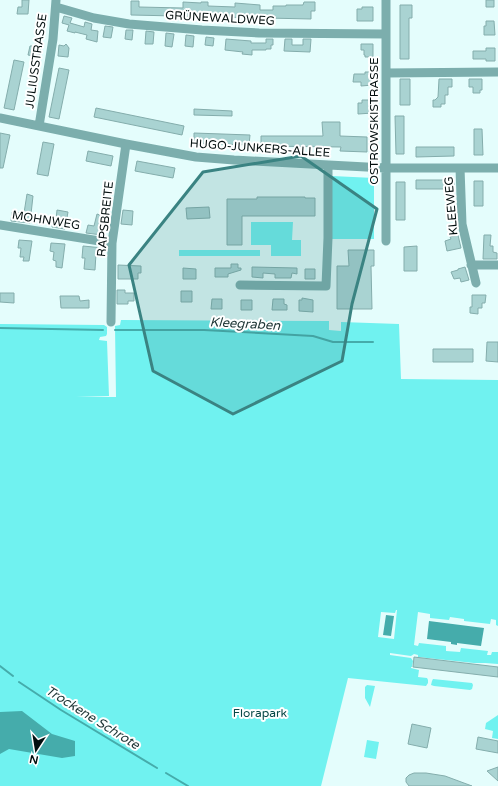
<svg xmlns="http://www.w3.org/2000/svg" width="498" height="786" font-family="'Varela Round',sans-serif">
  <rect width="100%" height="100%" fill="#e4fdfc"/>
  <path fill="#70f2f0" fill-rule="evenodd" d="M332,176L374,178V239H331Z
    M251,222H293L292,240H301V256H271V245H251Z
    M179,250H260V256H179Z
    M121,320L329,321V330L341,331V322L399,324L401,379L498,380V626L496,625V620L491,619L490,624L464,621V619L450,617L449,620L430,618V614L418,612L414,645L418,646L419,643L446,646V651L460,652L461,648L488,651L487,655H491L492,652H498V664L485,663H474L418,657V655L414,654L411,656L390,653V655L411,658L413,661L412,667H411V668L419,670L418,677L427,678L428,680V683L426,686L348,678L321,786H0V324L104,325L107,327V334L106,336L100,337L99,340L107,341L109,396L76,397H116L115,326L120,325ZM396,610H397L394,639L378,637L381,612L395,613Z
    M433,679L472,683L473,685L472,689L470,690L434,686L431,685L432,681Z
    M367,685L375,686L370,707L365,698V687Z
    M498,715V739L492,738L493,731L485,729L486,723Z
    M367,740L379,742L376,759L364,757Z"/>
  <path fill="#45acab" d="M386,615L394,616L391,636L383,635Z
    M429,621L484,628L481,646L457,643V645L451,644V642L427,639Z
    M22,711L52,734L75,741V756L62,758L9,749L0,754V712Z"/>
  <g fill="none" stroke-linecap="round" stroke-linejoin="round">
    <path stroke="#45acab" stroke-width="2" d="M0,328L103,330
      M115,330H204L313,336L333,342H373
      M0,666L13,676
      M19,682L61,710L157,768
      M166,773L188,786"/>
  </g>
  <path fill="#a9d3d2" stroke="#84adac" d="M22,0H29L28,14H17L18,7H22Z
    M486,0H494V7H486Z
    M131,1H139V7L183,8V2L201,3V2H208V6L235,7V3L260,5V10H273V6H286V5H303L304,2H315V11H311V19L131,15Z
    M400,5H412V18H409V59H400Z
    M362,7H373V21H357V9H362Z
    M64,16L72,18L70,23L84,27L85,22L92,24L91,30L98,31L97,42L86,39L87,35L75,32V33L67,31L69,25L62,23Z
    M486,21H494L495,35H484V26H486Z
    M105,26L113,27L111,38L103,37Z
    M126,30H133L132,40L125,39Z
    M146,31L154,32L153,44H145Z
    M166,33L174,34L172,47L165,46Z
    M186,35L194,36L193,47L185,46Z
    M206,37L214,38L213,46L205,45Z
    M226,39L251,41V43H266V39H273V45H271V49H266V50H252V55L242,54L243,52L225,50Z
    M285,39H292V45H303V39H311L310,52L284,51Z
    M36,43L38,47L41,48L39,57L28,55L30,46H34Z
    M66,44L69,48L68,57L58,56L59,45L64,46Z
    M361,44H373V57H365V55H364V50H361Z
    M486,48H495V61H486V59H473V51H486Z
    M14,60L24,62L14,110L4,108Z
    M59,68L69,70L59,119L49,117Z
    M365,72H373V85L361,86V82H353L354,74H365Z
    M400,79H410V105H400Z
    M439,79H452V87H448V95H445V104H441V107H433V100H435L438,97Z
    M469,79H482V90H480V93H473V87H469Z
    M362,100H373V113L358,114V103H362Z
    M96,108L184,126L182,135L94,117Z
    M194,109L232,111V116L194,115Z
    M395,116H404V154H396Z
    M322,122H340V136L367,137V152L340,151L341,147L261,146V136H323Z
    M474,129H482L483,155H474Z
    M0,133L10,135L3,168H0Z
    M194,133L250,135L249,145L194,143Z
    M43,142L54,144L48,176L37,174Z
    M416,147H454V156L416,157Z
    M88,151L113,156L111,166L86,161Z
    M137,161L175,168L173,178L135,171Z
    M416,180H454V189H416Z
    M474,181H483V206H474Z
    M396,182H405V220H396Z
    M27,194L33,196L30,223L11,221L12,212L24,213Z
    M257,197H305V198H315V216H242V245H227V199H257Z
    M209,207L210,218L187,219L186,208Z
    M57,210L68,212L65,229L52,227L53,219L56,220Z
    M123,210L133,211L132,225L121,224Z
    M97,214L103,216L100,228H104L102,235L86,233L88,225L94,226Z
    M458,235L461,248L447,251L445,241L451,239L450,237Z
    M484,235H491L490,246H493V252L497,253V259H483Z
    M19,240L32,241L29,261H23L24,257H20L21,248H18Z
    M51,243L65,244L62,268L56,267V261L53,260L54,252L50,251Z
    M83,246L103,248V253H96L95,270L84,269L85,258H82Z
    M417,246V271H404V247Z
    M348,250H374V266H371L372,309H337V266H349Z
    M231,264H238V268H241V270L228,274V277H215V268H231Z
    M118,265L141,266V273H138V279H118Z
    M252,267L297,268V274L292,273L291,278H275V274L263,273V278L252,277Z
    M465,267L469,280L461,282L460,278L454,279L451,272L458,270V269Z
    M183,268L196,269V279H183Z
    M305,269H315V279H305Z
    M117,290H125V293H134V301H128V304H117Z
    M181,291H192V302H181Z
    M0,293H14V303L0,302Z
    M472,295H486L485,303H482V308H478V314L470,313V307H472Z
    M60,296H79L80,301L89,300V308H61Z
    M302,298L313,300V312L299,311V300H302Z
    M212,299H222V309H211Z
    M273,299H284V304L287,305V310H272Z
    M241,300H252V310H241Z
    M487,342H498V362L486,361Z
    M433,349H473V362H433Z
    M414,657L498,667V677L413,667Z
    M412,724L431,728L427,748L408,744Z
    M478,737L498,741V753L476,749Z
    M498,767V781L487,771Z
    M414,773H426L445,776L472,786H409L406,782V778L409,775Z"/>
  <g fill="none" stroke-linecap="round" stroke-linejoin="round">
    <path stroke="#7caead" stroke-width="9" d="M56,7L94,18L129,24L202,30L259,33L386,34
      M387,73L498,72
      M0,118L126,144L196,157L234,160L385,168H498
      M39,126L53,39L56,0
      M460,168L462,224L476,283
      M0,225L112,243
      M386,241C386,161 386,80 386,0
      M471,265H498
      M240,285L326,286L328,238V165
      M111,322L112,243L126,144"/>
  </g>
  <path fill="#3a8382" fill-opacity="0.2" stroke="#3a8382" stroke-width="3" stroke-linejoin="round" d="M301,156L377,209L352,304L342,361L233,414L153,371L129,265L203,172Z"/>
  <g text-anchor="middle" stroke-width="4" stroke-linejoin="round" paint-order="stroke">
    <g font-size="12" fill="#020e0e" stroke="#fff">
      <text transform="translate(220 18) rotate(3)" y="4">GRÜNEWALDWEG</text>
      <text transform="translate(36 61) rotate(-82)" y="4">JULIUSSTRASSE</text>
      <text transform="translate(374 121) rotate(-90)" y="4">OSTROWSKISTRASSE</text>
      <text transform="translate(260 148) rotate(4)" y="4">HUGO-JUNKERS-ALLEE</text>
      <text transform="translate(451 206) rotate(-95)" y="4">KLEEWEG</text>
      <text transform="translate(105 219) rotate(-84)" y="4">RAPSBREITE</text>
      <text transform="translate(46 220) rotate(9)" y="4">MOHNWEG</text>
    </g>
    <g font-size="12" fill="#084847" stroke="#fff">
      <text x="260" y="717">Florapark</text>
    </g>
    <g font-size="13" font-style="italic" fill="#213838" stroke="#fff">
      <text transform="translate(245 323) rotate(3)" y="5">Kleegraben</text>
      <text transform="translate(93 717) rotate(32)" y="5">Trockene Schrote</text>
    </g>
  </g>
  <g transform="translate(36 750) rotate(192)" stroke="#ffffff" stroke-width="3" paint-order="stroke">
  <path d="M0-3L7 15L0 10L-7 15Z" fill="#020e0e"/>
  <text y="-6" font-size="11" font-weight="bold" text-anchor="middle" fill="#020e0e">N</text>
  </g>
</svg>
